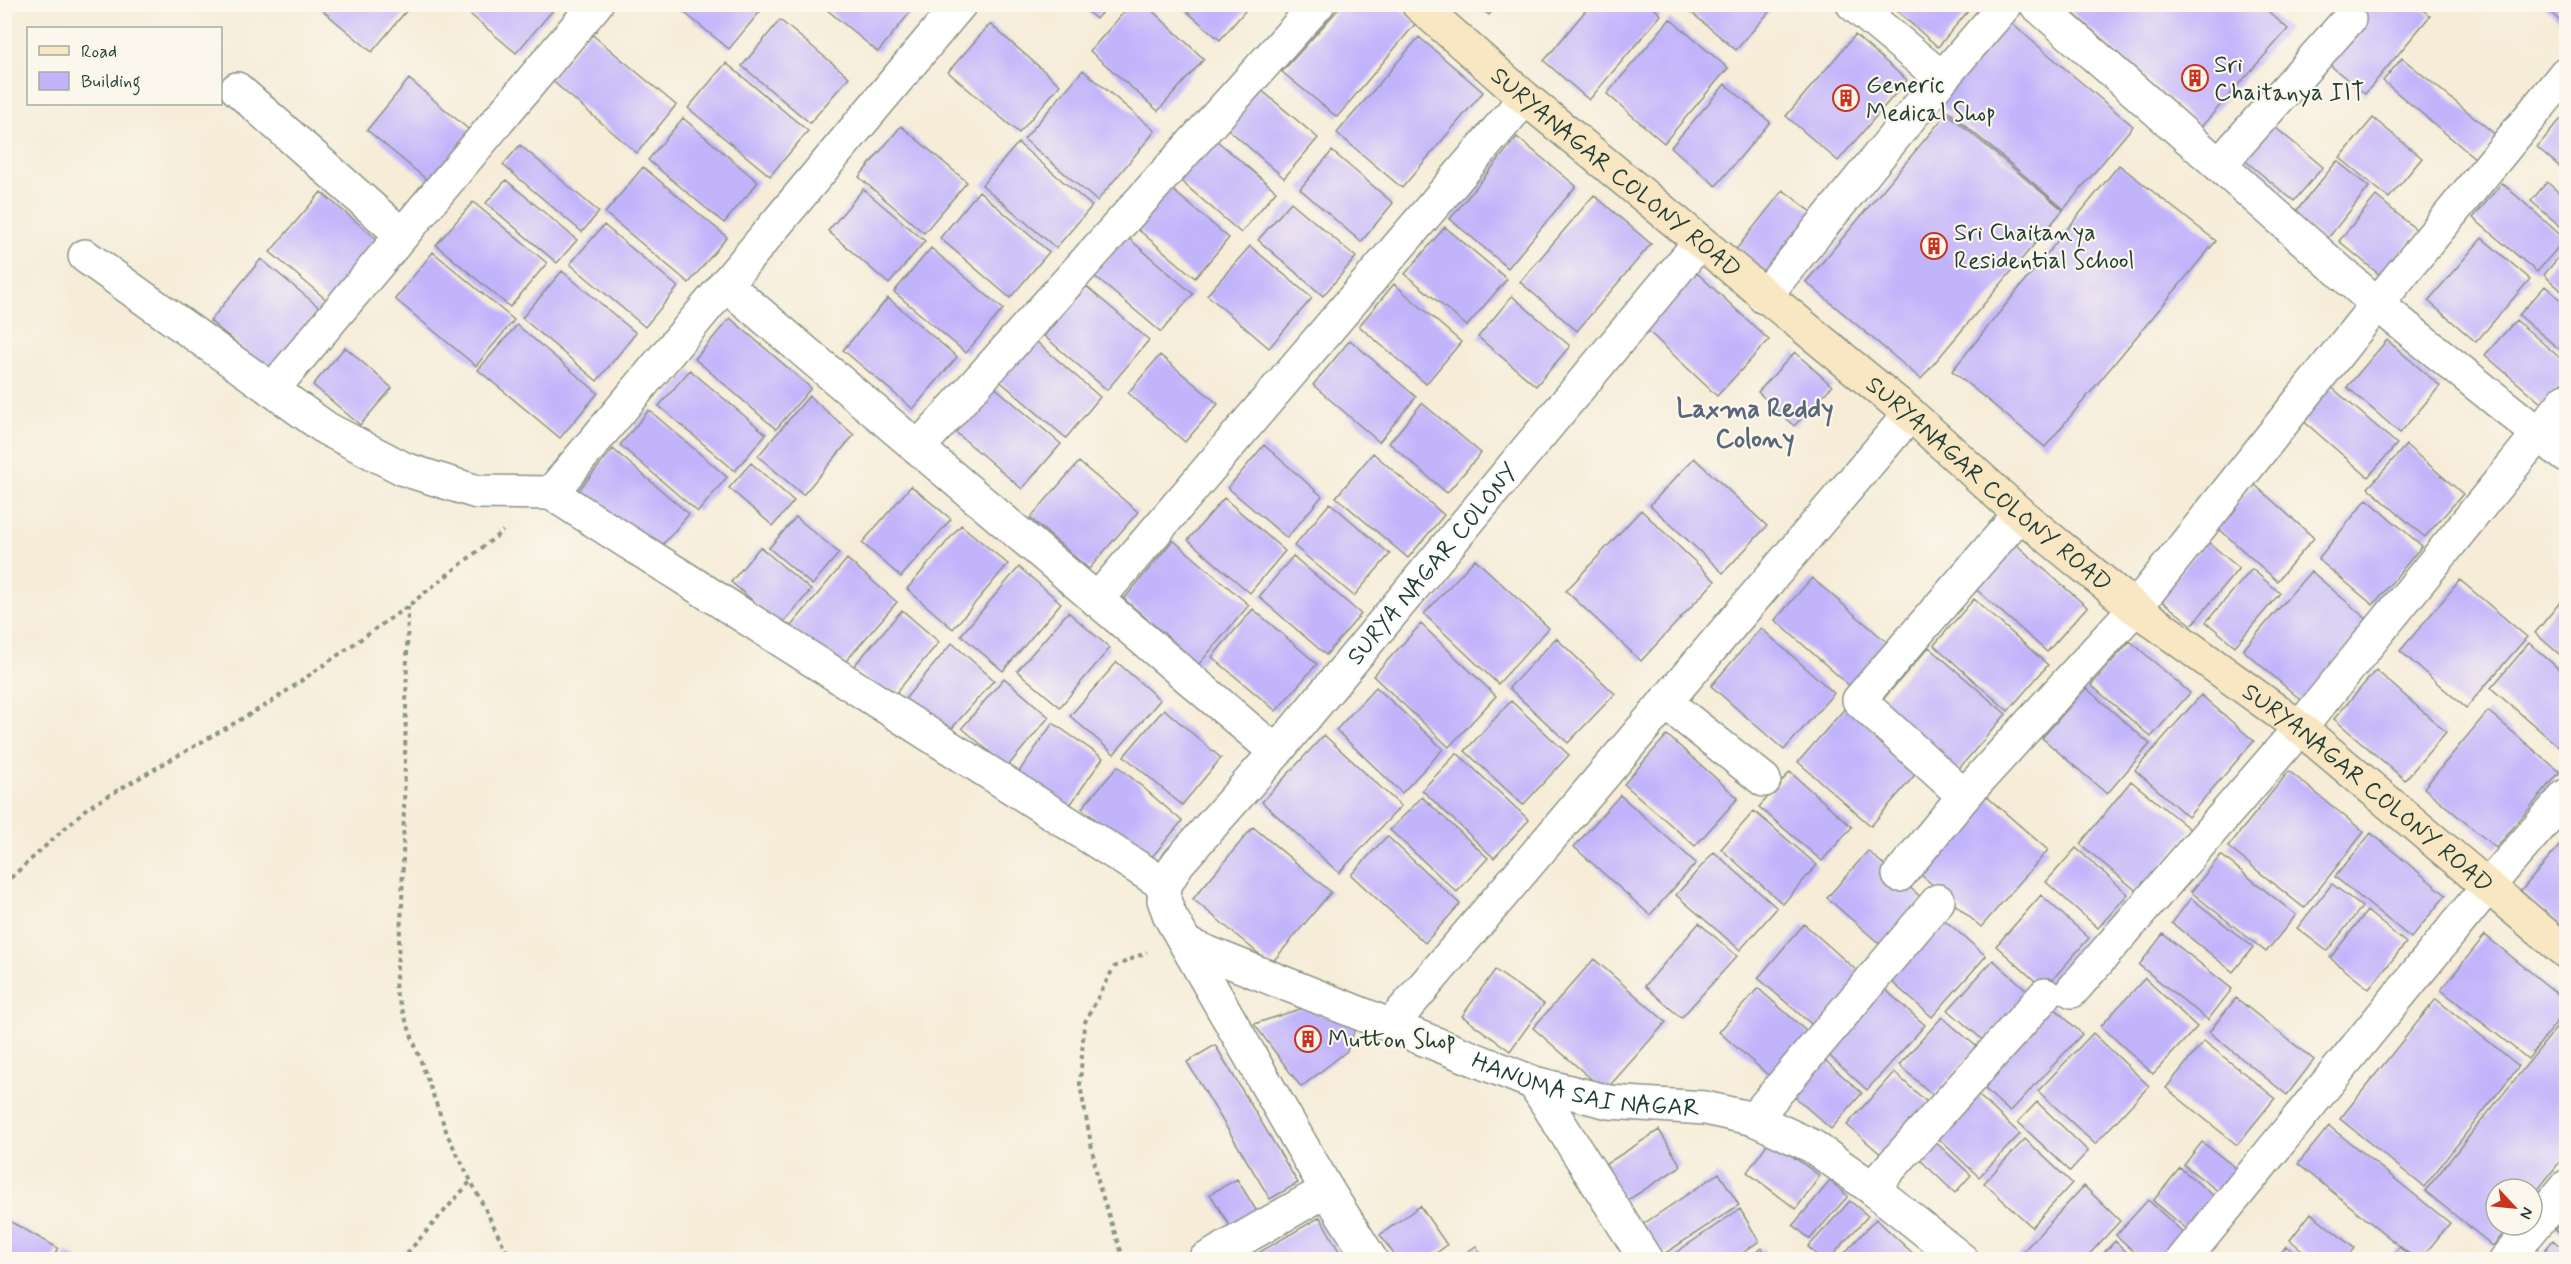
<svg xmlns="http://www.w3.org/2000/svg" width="2571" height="1264" font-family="Mynerve,sans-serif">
  <rect width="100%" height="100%" fill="#fbf7ec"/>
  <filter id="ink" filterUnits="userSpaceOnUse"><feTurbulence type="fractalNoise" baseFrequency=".0167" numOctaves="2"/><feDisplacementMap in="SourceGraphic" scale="12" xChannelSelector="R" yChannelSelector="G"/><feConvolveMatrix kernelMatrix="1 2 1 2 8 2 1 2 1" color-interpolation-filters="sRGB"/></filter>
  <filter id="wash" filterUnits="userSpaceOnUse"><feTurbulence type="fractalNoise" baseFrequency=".008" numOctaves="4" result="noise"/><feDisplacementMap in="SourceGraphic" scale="24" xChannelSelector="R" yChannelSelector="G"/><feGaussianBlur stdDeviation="1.35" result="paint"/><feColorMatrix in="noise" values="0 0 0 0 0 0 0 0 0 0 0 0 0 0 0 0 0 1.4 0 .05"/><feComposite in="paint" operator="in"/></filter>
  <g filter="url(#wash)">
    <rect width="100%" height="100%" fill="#f6ecd8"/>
    <g id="blocks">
      <path fill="#c2b4fb" d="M315,4H412L372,52Z
        M458,4H549L554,9L516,53Z
        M820,4H917L878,52Z
        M1079,4H1109L1096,19Z
        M1131,4H1145L1204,59L1158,111L1090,51Z
        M1178,4H1251L1220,40Z
        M1343,4H1395L1416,23L1337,117L1282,72Z
        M1476,4H1498L1489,15Z
        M1591,4H1650L1661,15L1589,100L1544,61Z
        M1687,4H1776L1736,50L1685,7Z
        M1889,4H1974L1938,47Z
        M2066,4H2260L2288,29L2201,127L2065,6Z
        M2363,4H2416L2430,16L2365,94L2320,57Z
        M2541,4H2566V26Z
        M675,5H759L763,8L729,49Z
        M2005,18L2133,126L2064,209L1935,100Z
        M1670,19L1728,68L1664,143L1607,94Z
        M780,20L849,77L810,123L742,66Z
        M990,24L1060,85L1019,133L948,72Z
        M589,32L676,105L637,153L550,79Z
        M1855,35L1907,80L1838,161L1786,116Z
        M1419,37L1483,92L1402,188L1337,133Z
        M2402,58L2496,135L2476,159L2383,81Z
        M726,63L808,131L770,176L688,108Z
        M1083,70L1155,131L1097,201L1024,139Z
        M409,79L474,134L432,184L367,130Z
        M1253,83L1318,138L1284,178L1220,122Z
        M1725,84L1770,122L1716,186L1671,147Z
        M1947,113L2063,210L1921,379L1806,282Z
        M2566,113V172L2537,147Z
        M683,118L758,182L724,223L648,160Z
        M2373,118L2422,158L2389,198L2340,158Z
        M2265,119L2323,167L2294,201L2237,154Z
        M901,126L967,182L924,233L859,177Z
        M1210,135L1276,191L1241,233L1175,176Z
        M1517,137L1576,186L1508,268L1450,219Z
        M1018,143L1092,206L1056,248L982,185Z
        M520,145L599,212L582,232L503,165Z
        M1332,151L1393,203L1361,242L1300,189Z
        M2337,161L2369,187L2325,242L2293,215Z
        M2119,165L2216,241L2045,447L1952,371Z
        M643,167L727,237L689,283L605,213Z
        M506,180L577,240L557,263L486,203Z
        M2547,182L2566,199V231L2531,201Z
        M2502,183L2565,239L2537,272L2473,218Z
        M1168,186L1229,238L1195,278L1134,226Z
        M863,189L925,241L889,284L828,231Z
        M1783,190L1818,217L1769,279L1734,252Z
        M979,191L1049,252L1010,298L940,238Z
        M321,192L379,241L329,302L270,252Z
        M1594,195L1651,244L1577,331L1520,282Z
        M2376,196L2418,231L2381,276L2339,241Z
        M473,202L547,263L510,307L436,245Z
        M1291,202L1356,257L1323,296L1258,240Z
        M604,225L678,287L645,327L570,264Z
        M1445,227L1507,279L1467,326L1405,274Z
        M1126,236L1193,294L1161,332L1093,275Z
        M2482,238L2530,279L2476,342L2428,301Z
        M1250,246L1312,298L1269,348L1207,295Z
        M931,248L1003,309L966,353L894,292Z
        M2566,248V295L2544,275Z
        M433,252L514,320L476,366L395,299Z
        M261,259L320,308L269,370L210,321Z
        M562,271L636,333L597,381L522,318Z
        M1697,273L1769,340L1717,396L1645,328Z
        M1394,284L1461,342L1426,384L1359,326Z
        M1086,286L1149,340L1107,390L1044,336Z
        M2545,286L2566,305V355L2519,315Z
        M1512,296L1570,346L1536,386L1478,337Z
        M888,298L957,357L913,409L843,350Z
        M730,318L811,388L776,429L695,359Z
        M2516,320L2566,363V378L2543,405L2485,355Z
        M517,325L598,393L560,438L478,370Z
        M1030,336L1100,397L1066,438L995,377Z
        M1350,340L1416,397L1379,442L1313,385Z
        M2387,340L2440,386L2400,433L2347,387Z
        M345,347L392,388L360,425L313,385Z
        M1795,352L1832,386L1794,426L1758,392Z
        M1160,355L1218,404L1185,442L1128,393Z
        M690,370L766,434L735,471L659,406Z
        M990,383L1061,444L1022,489L952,429Z
        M2329,385L2397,444L2368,477L2301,419Z
        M809,396L854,435L803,495L758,456Z
        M1422,403L1481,453L1447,493L1389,443Z
        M649,410L727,477L698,512L620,445Z
        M1264,445L1322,496L1287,538L1228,488Z
        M2406,445L2463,494L2425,537L2368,488Z
        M613,449L689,514L654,555L579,490Z
        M1373,453L1444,515L1408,558L1336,497Z
        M1694,458L1767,526L1723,573L1650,505Z
        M1079,462L1138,512L1089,569L1030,518Z
        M751,463L794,501L773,526L729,488Z
        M2254,484L2314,538L2277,581L2217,527Z
        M911,486L951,519L901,577L862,543Z
        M1224,498L1285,551L1250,593L1188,540Z
        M2367,499L2422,546L2373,605L2318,559Z
        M1330,503L1390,554L1354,596L1294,546Z
        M1641,510L1715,581L1641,661L1566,591Z
        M796,517L839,553L812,585L769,548Z
        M961,525L1008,564L953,629L907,589Z
        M2010,539L2087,607L2047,652L1970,584Z
        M1173,540L1249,605L1199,664L1124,599Z
        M2207,541L2239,568L2192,625L2158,598Z
        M760,547L811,590L781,625L731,582Z
        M1293,556L1361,614L1326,655L1259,597Z
        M847,559L897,602L840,668L791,626Z
        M1475,559L1549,628L1498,684L1424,614Z
        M1019,567L1061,603L1003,671L961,635Z
        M2252,569L2280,593L2235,646L2206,622Z
        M2311,571L2370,622L2302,701L2243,650Z
        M1812,578L1889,644L1851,687L1775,620Z
        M2460,580L2527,637L2466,708L2400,651Z
        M2566,595V660L2535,633Z
        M1974,599L2048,665L2008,711L1934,645Z
        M1253,609L1317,664L1276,711L1212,657Z
        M902,610L939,642L890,700L853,667Z
        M1068,612L1110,648L1060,707L1017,671Z
        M1421,624L1496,696L1449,747L1373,676Z
        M1761,628L1834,693L1784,750L1711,686Z
        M1556,638L1615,694L1568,743L1509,688Z
        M2130,641L2190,693L2151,737L2091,685Z
        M952,643L994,680L946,735L905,699Z
        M2529,643L2566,675V753L2491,688Z
        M1929,647L2006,714L1956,772L1879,704Z
        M1117,662L1160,700L1114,754L1070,716Z
        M2376,670L2446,732L2405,780L2334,719Z
        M1004,678L1049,717L1007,767L962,728Z
        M1376,687L1443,749L1402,793L1336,730Z
        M2086,688L2150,744L2107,794L2042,738Z
        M2201,695L2254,741L2188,817L2135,770Z
        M1511,701L1569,755L1523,805L1465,751Z
        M1847,706L1920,769L1871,826L1798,762Z
        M1164,709L1221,758L1182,805L1124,756Z
        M2488,711L2560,772L2496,848L2424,788Z
        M1053,723L1103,758L1068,808L1018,773Z
        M1324,735L1401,806L1339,873L1262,802Z
        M1667,735L1738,798L1695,846L1624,784Z
        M1457,753L1529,820L1494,858L1422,790Z
        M1118,766L1182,821L1147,863L1082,808Z
        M2289,771L2364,832L2304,908L2228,847Z
        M1790,772L1852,827L1822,861L1759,807Z
        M2131,781L2191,830L2139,893L2080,844Z
        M1620,795L1696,863L1650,915L1574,847Z
        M1986,796L2048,850L1981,927L1919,873Z
        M1422,797L1488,858L1457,892L1390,830Z
        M1754,811L1817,865L1783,904L1721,849Z
        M1253,827L1331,892L1271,964L1193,899Z
        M2371,833L2446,895L2411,938L2335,877Z
        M1387,836L1460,904L1425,943L1351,875Z
        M2566,838V920L2561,926L2521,891Z
        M2076,848L2128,894L2098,928L2046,882Z
        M1868,851L1923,899L1882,946L1827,898Z
        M1714,852L1777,908L1740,950L1676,895Z
        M2221,855L2296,915L2266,952L2191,892Z
        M2332,884L2362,907L2327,951L2297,928Z
        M2041,895L2089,938L2044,989L1996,946Z
        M2191,898L2253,947L2233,972L2172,923Z
        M2367,911L2406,943L2369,989L2330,958Z
        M1940,916L1986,956L1932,1017L1886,977Z
        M1699,923L1737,956L1681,1018L1645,986Z
        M1804,924L1864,977L1818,1030L1758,978Z
        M2163,934L2232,989L2208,1020L2139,965Z
        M2485,935L2566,1001V1010L2528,1059L2441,990Z
        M1594,959L1666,1022L1605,1091L1533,1028Z
        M1993,960L2028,991L1984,1041L1948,1010Z
        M1495,970L1544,1004L1510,1051L1462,1016Z
        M2145,978L2197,1027L2153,1074L2101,1026Z
        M1879,984L1925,1025L1867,1090L1822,1049Z
        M1758,988L1814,1038L1776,1082L1719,1032Z
        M2236,998L2314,1060L2287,1095L2209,1032Z
        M2436,999L2519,1066L2424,1187L2340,1119Z
        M2048,1002L2082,1034L2010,1112L1975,1080Z
        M1303,1008L1356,1026L1347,1051L1301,1087L1254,1024Z
        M2566,1016V1154L2532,1197V1189H2496V1225H2510L2493,1246L2425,1191Z
        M1942,1017L1977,1047L1934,1096L1899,1065Z
        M2093,1033L2149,1086L2095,1144L2038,1091Z
        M2204,1041L2275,1098L2237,1145L2166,1088Z
        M1215,1045L1298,1183L1270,1199L1187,1062Z
        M1820,1056L1862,1093L1831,1129L1788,1091Z
        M1894,1072L1929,1104L1883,1156L1847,1125Z
        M1975,1092L2020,1134L1979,1177L1935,1135Z
        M2037,1102L2088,1151L2070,1171L2018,1122Z
        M2329,1126L2450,1223L2420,1260H2417L2298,1164Z
        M1659,1130L1681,1166L1625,1202L1603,1166Z
        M1931,1138L1971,1175L1955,1193L1915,1155Z
        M2025,1139L2072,1183L2032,1227L1984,1183Z
        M1770,1140L1820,1176L1796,1209L1747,1172Z
        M2202,1142L2245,1175L2227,1198L2184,1165Z
        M2180,1168L2221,1202L2194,1235L2153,1201Z
        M1719,1173L1739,1205L1658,1258L1636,1229Z
        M1237,1179L1262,1220L1236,1236L1210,1194Z
        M1830,1181L1848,1196L1810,1239L1793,1225Z
        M2084,1186L2120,1221L2084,1260H2015Z
        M2148,1200L2190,1239L2171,1260H2143L2116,1235Z
        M1850,1201L1868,1216L1828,1260H1822L1808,1247Z
        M1420,1206L1447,1245L1427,1260H1398L1380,1235Z
        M1740,1209L1759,1241L1733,1260H1665Z
        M2311,1213L2354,1248L2345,1260H2314L2290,1240Z
        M2566,1216V1239L2555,1229Z
        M1320,1217L1344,1260H1246Z
        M4,1218L58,1248L52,1260H4Z
        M1876,1219L1920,1260H1838Z
        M2553,1240L2566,1251V1260H2537Z
        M2115,1241L2135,1260H2097Z
        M1476,1246L1485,1260H1455Z
        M2286,1246L2304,1260H2275Z
        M2399,1247L2414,1260H2389Z
        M1762,1248L1770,1260H1744Z
        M67,1252L80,1260H62Z"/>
    </g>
  </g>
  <g filter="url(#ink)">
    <use href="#blocks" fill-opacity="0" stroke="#8a9486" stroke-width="1.5"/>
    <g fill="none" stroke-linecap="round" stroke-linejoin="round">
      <defs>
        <g id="street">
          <path d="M960,4L551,493L1165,885"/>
          <path d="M1853,4L1942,78"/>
          <path d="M2036,4L2377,304L2566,456"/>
          <path d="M237,89L402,235"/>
          <path d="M2219,165L2349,19"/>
          <path d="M85,256L327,429L404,469L477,492L551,493"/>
          <path d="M725,284L1276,752"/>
          <path d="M1764,297L1942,78L2006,4"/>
          <path d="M272,390L596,4"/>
          <path d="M918,448L1318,4"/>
          <path d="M1097,600L1525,98"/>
          <path d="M1665,702L1764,780"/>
          <path d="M1964,796L1859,700L2020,514"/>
          <path d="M1899,875L1964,796L2135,608L2377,304L2566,73"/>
          <path id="s1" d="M1186,944L1534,1083L1609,1102L1705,1108L1754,1119L1812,1146L1872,1188L1962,1260"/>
          <path d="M2072,991L2300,728L2566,400"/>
          <path d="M1392,1024L1910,414"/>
          <path d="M1534,1083L1646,1260"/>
          <path d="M1754,1119L1938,901"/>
          <path d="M1872,1188L2045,995"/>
          <path d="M1205,1260L1327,1190"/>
          <path id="s2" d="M1371,1260L1327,1190L1170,916L1164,900L1165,885L1178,863L1276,752L1700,242"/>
          <path d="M2183,1260L2488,886L2566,796"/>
          <path d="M2506,1260L2566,1187"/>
        </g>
        <g id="secondary">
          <path id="s3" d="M1418,4L1525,98L1910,414L2020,514L2135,608L2300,728L2566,952"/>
        </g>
      </defs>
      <use href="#street" stroke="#8a9486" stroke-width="36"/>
      <use href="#secondary" stroke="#8a9486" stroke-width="36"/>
      <path stroke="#8a9486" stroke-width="4" stroke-dasharray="4.5 4.5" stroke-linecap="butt" d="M408,606L402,907L395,990L448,1136L511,1260
        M4,884L87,808L271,702L408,606L503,531
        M401,1260L471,1181
        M1124,1260L1099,1186L1080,1085L1084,1024L1114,967L1147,952"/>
      <use href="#street" stroke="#fff" stroke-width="33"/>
      <use href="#secondary" stroke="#f9e7c3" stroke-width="33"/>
    </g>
  </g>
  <defs>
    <symbol id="building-ring" viewBox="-11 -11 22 22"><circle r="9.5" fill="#fbf7ec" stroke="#c8321e" stroke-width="1.5"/><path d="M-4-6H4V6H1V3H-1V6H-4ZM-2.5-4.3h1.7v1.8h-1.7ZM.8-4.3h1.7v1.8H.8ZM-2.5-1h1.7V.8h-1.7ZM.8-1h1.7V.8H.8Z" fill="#c8321e"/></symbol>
  </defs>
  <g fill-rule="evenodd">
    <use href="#building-ring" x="2180" y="63" width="30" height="30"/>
    <use href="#building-ring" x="1831" y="83" width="30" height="30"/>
    <use href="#building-ring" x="1919" y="231" width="30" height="30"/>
    <use href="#building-ring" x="1293" y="1024" width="30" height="30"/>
  </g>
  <g text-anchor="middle" stroke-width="4.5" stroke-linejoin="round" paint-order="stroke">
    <g font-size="24" fill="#1f3d34" stroke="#fbf7ec" text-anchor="start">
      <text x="2214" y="72">Sri<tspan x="2214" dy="28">Chaitanya IIT</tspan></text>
      <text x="1866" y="92">Generic<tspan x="1866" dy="28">Medical Shop</tspan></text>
      <text x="1954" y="240">Sri Chaitanya<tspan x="1954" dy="28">Residential School</tspan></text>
      <text x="1328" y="1047">Mutton Shop</text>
    </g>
    <g font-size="24" fill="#1f3d34" stroke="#fbf7ec">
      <text dy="8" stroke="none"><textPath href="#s3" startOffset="260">SURYANAGAR COLONY ROAD</textPath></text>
      <text dy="8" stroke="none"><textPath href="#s3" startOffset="746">SURYANAGAR COLONY ROAD</textPath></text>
      <text dy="8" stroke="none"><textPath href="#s2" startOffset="849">SURYA NAGAR COLONY</textPath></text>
      <text dy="8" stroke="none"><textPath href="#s3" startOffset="1232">SURYANAGAR COLONY ROAD</textPath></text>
      <text dy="8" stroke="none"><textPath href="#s1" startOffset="426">HANUMA SAI NAGAR</textPath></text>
    </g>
    <g font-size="26" font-weight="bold" fill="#58677a" stroke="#fbf7ec">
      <text x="1755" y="417">Laxma Reddy<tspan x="1755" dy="30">Colony</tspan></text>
    </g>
  </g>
  <rect width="2571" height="1264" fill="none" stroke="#fbf7ec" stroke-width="24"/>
  <rect x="27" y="27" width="195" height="78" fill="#fbf7ec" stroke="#a3ada2" stroke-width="1.5"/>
  <rect x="39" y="46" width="30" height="9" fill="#f9e7c3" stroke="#a3ada2" stroke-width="1.5"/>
  <text x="81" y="57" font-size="18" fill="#1f3d34">Road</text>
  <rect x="39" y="72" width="30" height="18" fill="#c2b4fb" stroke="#a3ada2" stroke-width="1.5"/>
  <text x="81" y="87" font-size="18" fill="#1f3d34">Building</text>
  <g transform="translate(2514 1207) rotate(116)"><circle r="28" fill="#fbf7ec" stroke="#a3ada2" stroke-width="1.5"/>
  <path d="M0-4.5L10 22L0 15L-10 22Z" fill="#c8321e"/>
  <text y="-9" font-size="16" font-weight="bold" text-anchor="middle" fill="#1f3d34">N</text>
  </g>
</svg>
